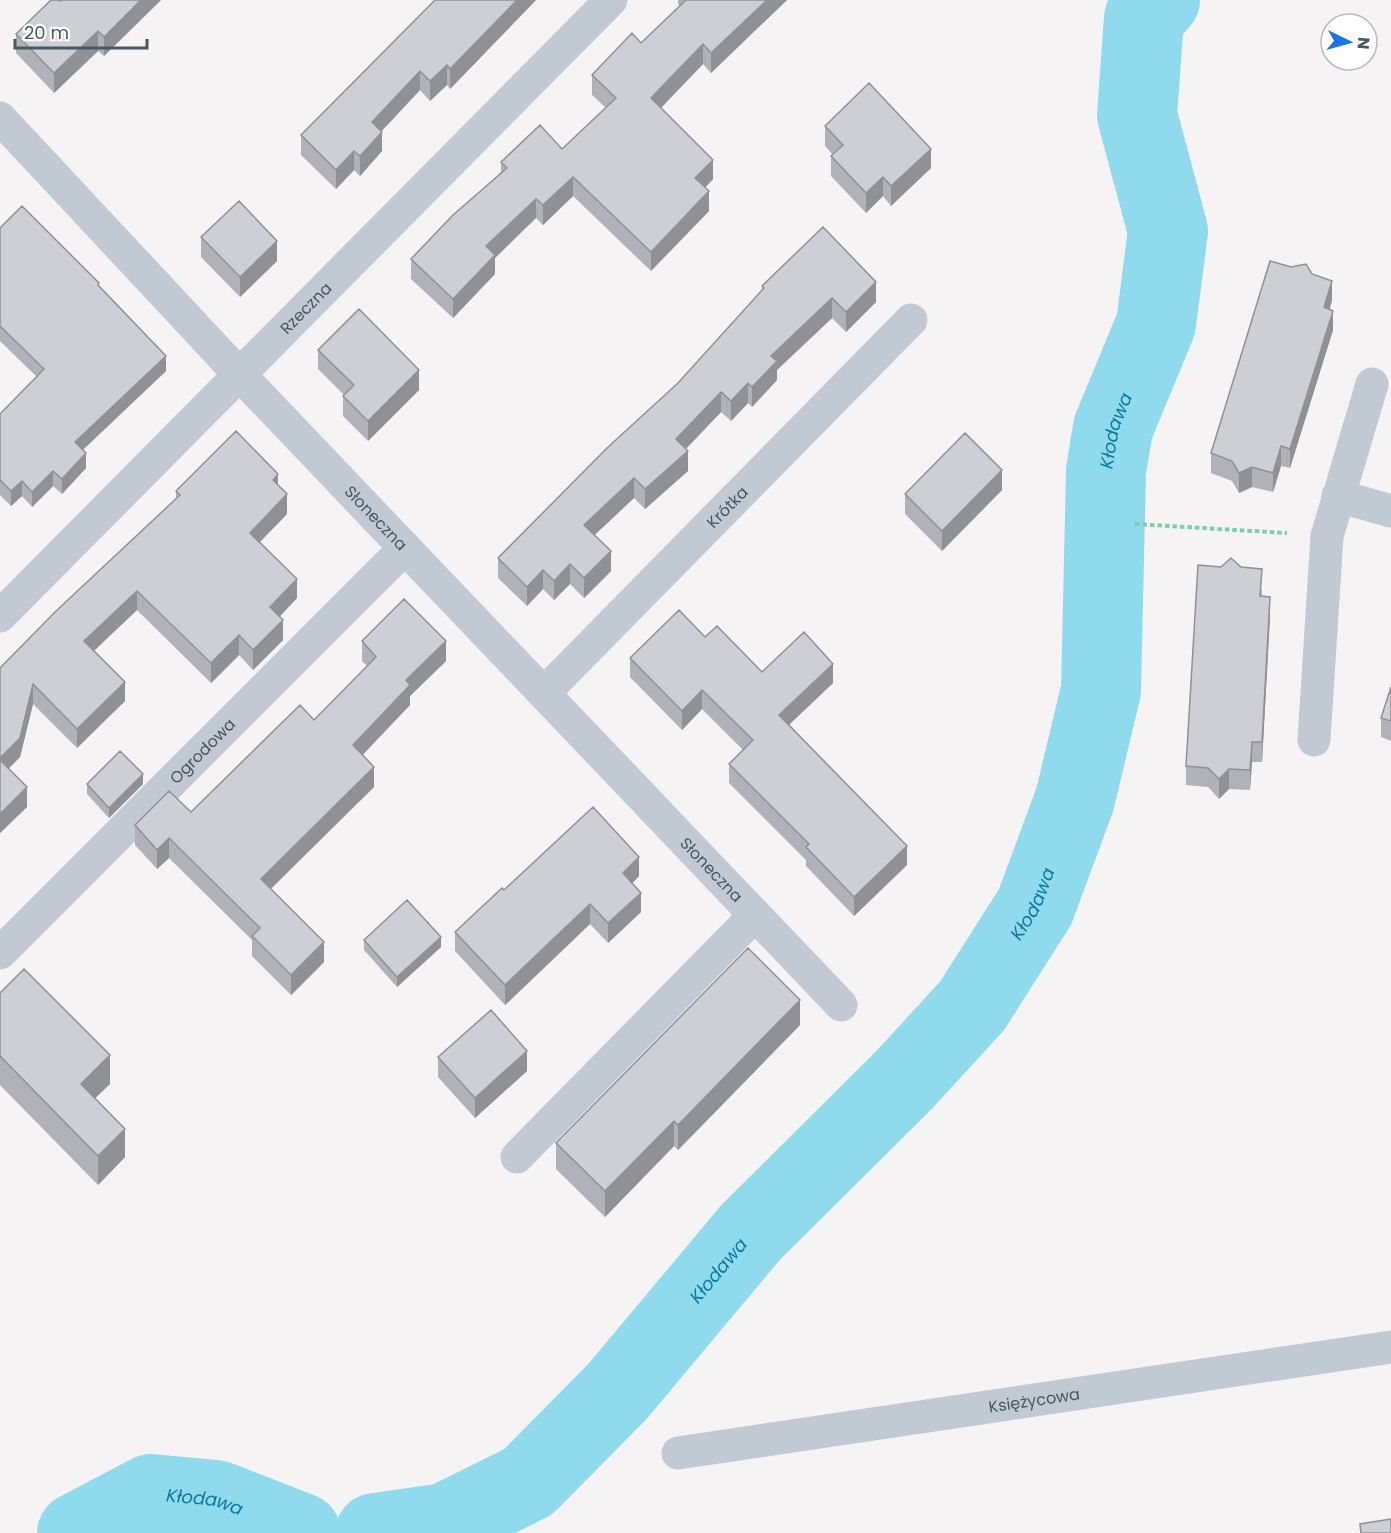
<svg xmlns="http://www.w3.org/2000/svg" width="1391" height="1533" font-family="Poppins,sans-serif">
  <rect width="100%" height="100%" fill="#f5f3f3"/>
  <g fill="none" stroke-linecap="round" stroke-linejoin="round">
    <g stroke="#90daee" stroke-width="80">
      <path id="s1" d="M77,1533L151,1494L216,1500L301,1533"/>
      <path id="s2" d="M375,1533L445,1523L528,1482L617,1392L751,1232L904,1080L972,1006L1035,907L1075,799L1101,690L1106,471L1113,428L1156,324L1168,231L1137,115L1144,18L1160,0"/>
    </g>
    <path stroke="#7ad0a6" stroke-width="4" stroke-dasharray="4.5 3" stroke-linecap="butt" d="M1135,524L1287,533"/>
    <g stroke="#c1cad2" stroke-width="33">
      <path id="s3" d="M0,118L239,374L841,1005"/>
      <path d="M1338,496L1391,511"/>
      <path id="s4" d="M0,616L611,0"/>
      <path id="s5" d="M544,693L911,320"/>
      <path d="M1314,740L1327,536L1372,384"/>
      <path id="s6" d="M0,953L405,548"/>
      <path d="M517,1157L755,915"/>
      <path id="s7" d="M678,1453L1391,1347"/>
    </g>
  </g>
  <path fill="#b0b2b7" d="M161,0L104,56L98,51L54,93L16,53V34L60,1Z
    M435,0H536L450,89L447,85L430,101L420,90L382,131V151L360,176L354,170L336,189L301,155V135Z
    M678,0H787L711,73L703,64L661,108L713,179L705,188L709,211L651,271L573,196L543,225L536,218L495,258V274L453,318L411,279V259L501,172V162L562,149L606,108L592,95V75L641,43L680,6L678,4Z
    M825,126L931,168L891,206L883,196L866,213L831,176V156L833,155L825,146Z
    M0,228L99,287L166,371L83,450L86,468L62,494L53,486L32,507L22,496L11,506L0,495V414L37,377L0,341Z
    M201,237L277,261L240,297L201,257Z
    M1312,274L1332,300L1330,309L1333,330L1290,468L1281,466L1273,492L1252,487L1239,493L1232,481L1211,473V453Z
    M762,286L876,302L846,332L832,318L777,370V380L752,407L748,403L731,421L721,412L686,449L688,471L645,509L634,498L594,535L611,571L584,598L570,584L554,600L543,589L527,606L498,578V558L678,383L762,290Z
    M318,350L419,390L368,441L343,416V396L344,395L318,369Z
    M278,486L287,514L260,542L297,598L279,617L283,640L253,670L239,655L211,683L137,610L94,651L125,701L77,748L33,704L20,757L8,769L27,807L0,833V668L176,499V491Z
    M1002,490L942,551L905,514V494Z
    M1262,589V597L1270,617L1262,762H1252L1250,790L1229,789L1219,799L1208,787L1186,785V766Z
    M705,637L762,672L833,683L789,725L907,865L854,916L806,866V860L729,783V764L743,750L702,709L682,730L630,677V658Z
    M362,641L446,661L410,696V705L362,755L374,787L271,889L324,962L291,995L252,956V940L169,858L157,869L135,845V825L191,812L314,720L367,666L362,661Z
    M1391,687V741L1381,737V718Z
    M87,784H143L109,818L87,794Z
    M639,876L632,883L641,912L608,943L590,924L505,1005L455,951V932L504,890Z
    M364,940L441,947L397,987L364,950Z
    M0,993L110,1084L95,1098L125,1157L98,1185L0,1085Z
    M800,1025L678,1150L674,1146L605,1217L556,1169V1143Z
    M438,1057L527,1071L475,1118L438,1077Z"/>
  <path fill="#909195" d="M141,0H161L104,56V37Z
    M517,0H536L450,89V69Z
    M767,0H787L711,73V53Z
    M98,31V51L54,93V73Z
    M703,44V64L651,118V98Z
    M447,65V85L430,101V81Z
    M420,71V90L372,141V122Z
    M382,132V151L360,176V156Z
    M931,149V168L891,206V186Z
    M354,151V170L336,189V170Z
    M713,160V179L695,198V178Z
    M573,177V196L543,225V205Z
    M883,177V196L866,213V193Z
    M709,191V211L651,271V252Z
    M536,199V218L495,258V274L453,318V299L486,246Z
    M277,241V261L240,297V277Z
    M1332,281V300L1324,327V307Z
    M876,282V302L846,332V312Z
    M832,298V318L777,370V380L752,407V387L771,356Z
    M1333,311V330L1290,468V449Z
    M166,356V371L75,457V442Z
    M419,370V390L368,441V421Z
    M748,383V403L731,421V401Z
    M721,392V412L676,459V439Z
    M1281,446V466L1273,492V473Z
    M688,451V471L645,509V489Z
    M86,453V468L62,494V479Z
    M1252,467V487L1239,493V473Z
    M1002,470V490L942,551V531Z
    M53,471V486L32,507V492Z
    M278,474V493L273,480Z
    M634,478V498L584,545V525Z
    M22,481V496L11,506V491Z
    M287,494V514L250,552V533Z
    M611,551V571L584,598V578Z
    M570,564V584L554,600V581Z
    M543,570V589L527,606V587Z
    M297,579V598L270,627V607Z
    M137,591V610L84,660V641Z
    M1270,597V617L1262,762V742Z
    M283,620V640L253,670V650Z
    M239,635V655L211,683V663Z
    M446,641V661L410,696V705L353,765V745L406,680Z
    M833,664V683L779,734V715Z
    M125,682V701L77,748V729Z
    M33,684V704L20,757L0,777V758Z
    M702,690V709L682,730V711Z
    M1252,742V762L1250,790V770Z
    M374,767V787L261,898V879Z
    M1229,769V789L1219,799V779Z
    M143,774V784L109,818V808Z
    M27,787V807L0,833V814Z
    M169,838V858L157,869V850Z
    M907,846V865L854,916V897Z
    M639,857V876L623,893V873Z
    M641,893V912L608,943V923Z
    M590,904V924L505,1005V985Z
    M441,937V947L397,987V977Z
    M324,942V962L291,995V975Z
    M800,1000V1025L678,1150V1125Z
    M527,1051V1071L475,1118V1098Z
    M110,1055V1084L81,1112V1084Z
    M674,1121V1146L605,1217V1191Z
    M125,1129V1157L98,1185V1156Z"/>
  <path fill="#cdcfd5" stroke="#909195" stroke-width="1.5" d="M51,0H59L60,1L61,0H141L104,37L98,31L54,73L16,34Z
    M435,0H517L450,69L447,65L430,81L420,71L372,122L382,132L360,156L354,151L336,170L301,135Z
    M686,0H767L711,53L703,44L651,98L713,160L695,178L709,191L651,252L573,177L543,205L536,199L486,246L495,255L453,299L411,259L453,215L507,168L501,162L540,125L562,149L616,98L592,75L632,33L641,43Z
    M869,83L931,149L891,186L883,177L866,193L831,156L843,145L825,126Z
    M239,201L277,241L240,277L201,237Z
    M22,206L99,283L98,285L166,356L75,442L86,453L62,479L53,471L32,492L22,481L11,491L0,480V414L44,369L0,326V228Z
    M823,227L876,282L846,312L832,298L771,356L777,361L752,387L748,383L731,401L721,392L676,439L688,451L645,489L634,478L584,525L611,551L584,578L570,564L554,581L543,570L527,587L498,558L607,448L678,383L764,288L762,286Z
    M1270,261L1291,267L1306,264L1312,274L1332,281L1324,307L1333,311L1290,449L1281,446L1273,473L1252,467L1239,473L1232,461L1211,453Z
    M359,309L419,370L368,421L343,396L354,385L318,350Z
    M236,431L278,474L273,480L287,494L250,533L297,579L270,607L283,620L253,650L239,635L211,663L137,591L84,641L125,682L77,729L33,684L20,738L0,758V668L55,612L180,495L176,491Z
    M965,433L1002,470L942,531L905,494Z
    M1231,558L1241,567L1262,569L1260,596L1270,597L1262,742H1252L1250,770L1229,769L1219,779L1208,768L1186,766L1198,565L1221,567Z
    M404,599L446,641L406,680L410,685L353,745L374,767L261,879L324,942L291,975L252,936L260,928L169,838L157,850L135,825L169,791L191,812L300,705L314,720L376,657L362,641Z
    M679,610L705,637L717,626L762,672L804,632L833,664L779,715L907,846L854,897L806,847L809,844L729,764L753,740L702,690L682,711L630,658Z
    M1391,687V721L1381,718Z
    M120,751L143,774L109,808L87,784Z
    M0,760L27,787L0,814Z
    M593,807L639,857L623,873L641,893L608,923L590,904L505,985L455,932L502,888L504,890Z
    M407,900L441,937L397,977L364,940Z
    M748,948L800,1000L678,1125L674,1121L605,1191L556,1143Z
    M24,969L110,1055L81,1084L125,1129L98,1156L0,1056V993Z
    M491,1010L527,1051L475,1098L438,1057Z
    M1391,1519V1533H1361L1360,1524Z"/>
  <g text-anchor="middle" stroke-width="4.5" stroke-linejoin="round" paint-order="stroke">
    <g font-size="16" fill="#4a5661" stroke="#fff">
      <text dy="6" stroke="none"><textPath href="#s4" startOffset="434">Rzeczna</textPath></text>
      <text dy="6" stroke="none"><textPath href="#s5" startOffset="261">Krótka</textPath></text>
      <text dy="6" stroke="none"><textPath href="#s3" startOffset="549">Słoneczna</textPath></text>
      <text dy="6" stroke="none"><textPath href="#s6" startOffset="286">Ogrodowa</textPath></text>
      <text dy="6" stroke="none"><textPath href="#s3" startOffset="1035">Słoneczna</textPath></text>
      <text dy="6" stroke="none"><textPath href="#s7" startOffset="360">Księżycowa</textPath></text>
    </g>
    <g font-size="18" font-style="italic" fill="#0c7c9b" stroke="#fff">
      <text dy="6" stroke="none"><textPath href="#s2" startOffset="1420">Kłodawa</textPath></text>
      <text dy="6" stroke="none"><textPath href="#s2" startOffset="934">Kłodawa</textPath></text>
      <text dy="6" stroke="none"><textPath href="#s2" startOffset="448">Kłodawa</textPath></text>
      <text dy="6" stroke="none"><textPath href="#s1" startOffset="138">Kłodawa</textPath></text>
    </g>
  </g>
  <g transform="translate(1349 42) rotate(95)"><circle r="28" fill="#ffffff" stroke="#b7bbc0" stroke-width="1.5"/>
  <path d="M0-4.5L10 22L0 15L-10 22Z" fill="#1a73e8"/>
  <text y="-9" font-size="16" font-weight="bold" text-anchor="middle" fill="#4a5661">N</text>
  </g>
  <path d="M15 39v9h132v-9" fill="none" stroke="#4a5661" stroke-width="3"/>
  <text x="24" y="39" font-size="18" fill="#4a5661" stroke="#ffffff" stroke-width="4.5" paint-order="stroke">20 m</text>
</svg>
